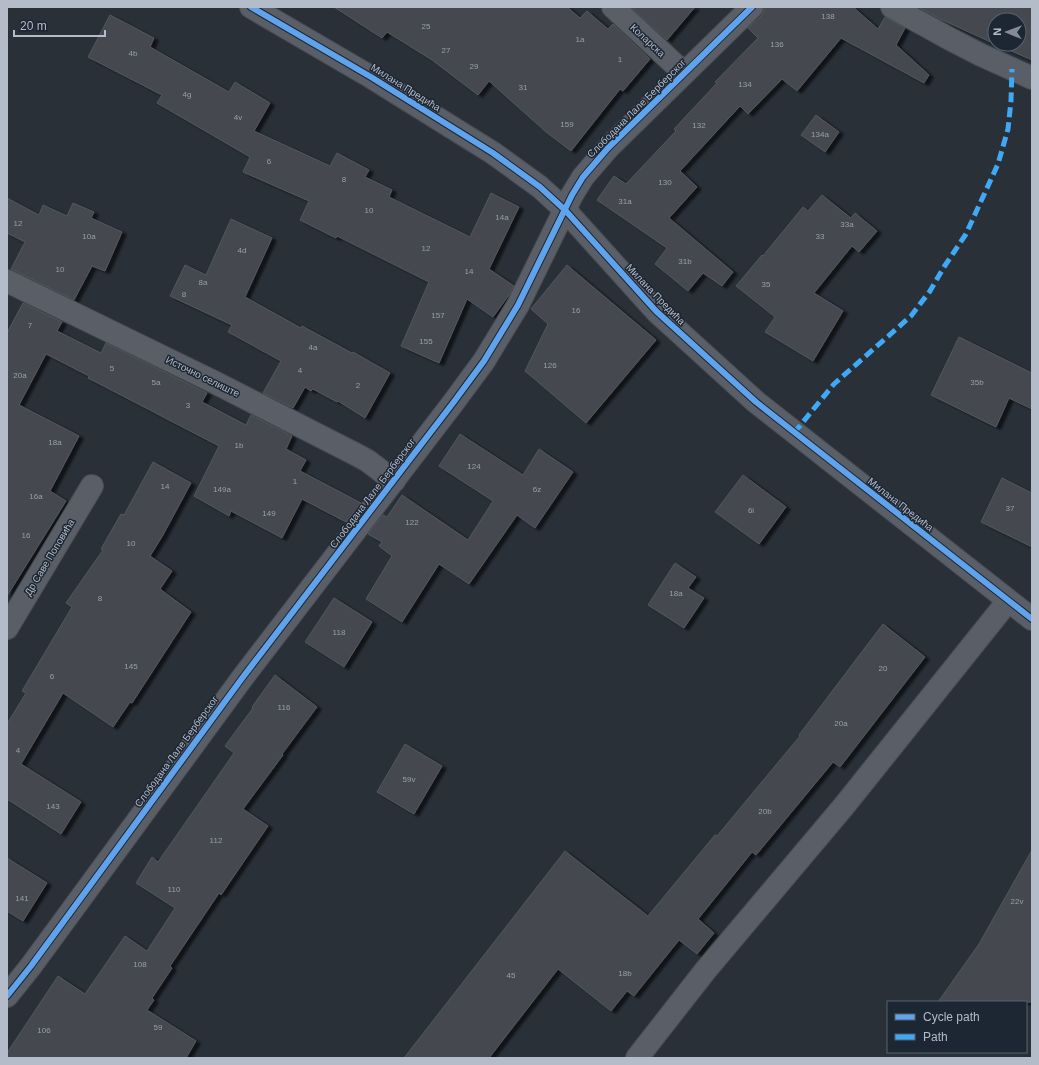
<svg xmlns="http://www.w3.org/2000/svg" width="1039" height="1065" font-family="Arial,sans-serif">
  <defs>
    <filter id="shadow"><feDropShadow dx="4.5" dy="2.5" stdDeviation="1" flood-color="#0009"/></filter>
  </defs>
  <rect width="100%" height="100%" fill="#2a3038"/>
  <path fill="#444950" stroke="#52575f" filter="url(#shadow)" d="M334,7H567L580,18L587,11L608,29L613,24L650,59L623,91L620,89L571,151L546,132L489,81L478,95L432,60L387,32L382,38Z
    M631,7H695L667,40Z
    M764,7H853L878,29L885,17L905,28L896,45L929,75L924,83L841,38L797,91L782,79L748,114L740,106L680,171L697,187L669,218L733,272L722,286L703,273L688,291L655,264L667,248L597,200L614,176L626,184L676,131L674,129L717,83L715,82L758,38L748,28L761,16L764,11Z
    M918,7H1032V60L995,44H1019V20H995V44L940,19Z
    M110,15L154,38L150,47L229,92L235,82L270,103L254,131L330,166L337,153L369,170L365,177L392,190L389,197L470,237L491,193L519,207L489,269L514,286L509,295L493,317L467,299L439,363L401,346L429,282L337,236L336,238L300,220L309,201L243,172L250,157L157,103L162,95L88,57Z
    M816,115L839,132L825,152L801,135Z
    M822,195L851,218L855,213L877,231L859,252L852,246L814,293L843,311L813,361L765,332L775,317L736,286L762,255L763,256L803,207L808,211Z
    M7,198L39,215L43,205L67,216L73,203L94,212L91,218L122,232L105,271L92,266L74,300L11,269L25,242L7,233Z
    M231,219L272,238L245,297L301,328L302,326L352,353L353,352L390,373L365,418L338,401L337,402L313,389L311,391L305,387L293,408L263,393L281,361L228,332L232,325L170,296L185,265L206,275Z
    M567,265L656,340L586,423L525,371L548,324L531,309Z
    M23,303L62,322L57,331L101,353L106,343L207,393L202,402L246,425L251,415L292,436L286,449L306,460L300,471L361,503L346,522L302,499L282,538L231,511L229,516L194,496L219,446L88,378L89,376L46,354L19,405L79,436L50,491L66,501L7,596V333Z
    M959,337L1032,373V409L1009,398L996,427L931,395Z
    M460,434L523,475L539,449L573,472L535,528L517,515L469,584L439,564L402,622L366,599L392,556L379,546L382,542L368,534L383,515L387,517L402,495L468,540L493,501L439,466Z
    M153,462L191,483L163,535L150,556L172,571L160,589L191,612L132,703L130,702L113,727L63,693L47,720L21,764L81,802L61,834L7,799V724L26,693L22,691L72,607L66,603L103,550L101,549L121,514L124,515Z
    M743,475L786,507L759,544L715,512Z
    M1002,478L1032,493V547L981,522Z
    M675,563L696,577L688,588L704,598L684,628L648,605Z
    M334,598L372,622L344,667L305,642Z
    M883,624L925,657L840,767L833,762L756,855L752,852L698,919L714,933L697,954L679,940L634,996L627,991L611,1011L558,969L489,1058H404L565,851L648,916L715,835L717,836L800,736L799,735Z
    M275,675L317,707L282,754L283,755L243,809L268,826L221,895L219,893L170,966L172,968L152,998L154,1000L147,1010L196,1041L186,1058H7V1053L58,976L85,994L125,936L147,951L175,908L136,883L152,857L158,862L234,753L225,746L253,708L252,707Z
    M405,744L442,766L414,814L377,792Z
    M1032,850V1002H938L979,944Z
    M7,858L47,883L23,921L7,911Z"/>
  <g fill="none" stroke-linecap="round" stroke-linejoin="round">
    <defs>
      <path id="street" d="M251,7L371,77L493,153L540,187L565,210L656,311L756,402L1032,619
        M613,7L684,73
        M892,7L950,39L981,55L1032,78
        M7,281L216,383L359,456L368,461L394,481
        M7,628L92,486
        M7,996L31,966L243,677L453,403L484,361L518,305L572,195L583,177L608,148L752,7
        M637,1058L705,971L844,806L1008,601"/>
    </defs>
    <use href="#street" stroke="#484c53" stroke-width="24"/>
    <use href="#street" stroke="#5a5e66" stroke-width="22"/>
    <path stroke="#3fa9f5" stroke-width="5" stroke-dasharray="10 5" stroke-linecap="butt" d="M794,433L834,384L911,316L930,291L944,267L966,234L998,164L1008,129L1011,101L1012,69"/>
    <defs>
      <path id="cycleway" d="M251,7L371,77L493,153L540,187L565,210L656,311L756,402L1032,619
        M7,996L31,966L243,677L453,403L484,361L518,305L572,195L583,177L608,148L752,7"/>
    </defs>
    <use href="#cycleway" stroke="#1d2633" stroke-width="8"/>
    <use href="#cycleway" stroke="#60a3ed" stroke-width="6"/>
  </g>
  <g text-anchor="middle" stroke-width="3" stroke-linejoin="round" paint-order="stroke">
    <g font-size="8" fill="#989fab">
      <text x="828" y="19">138</text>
      <text x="426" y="29">25</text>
      <text x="580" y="42">1a</text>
      <text x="777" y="47">136</text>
      <text x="446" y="53">27</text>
      <text x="133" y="56">4b</text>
      <text x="620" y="62">1</text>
      <text x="474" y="69">29</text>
      <text x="745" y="87">134</text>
      <text x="523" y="90">31</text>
      <text x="187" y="97">4g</text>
      <text x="238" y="120">4v</text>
      <text x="567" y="127">159</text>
      <text x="699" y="128">132</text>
      <text x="820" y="137">134a</text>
      <text x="269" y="164">6</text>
      <text x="344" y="182">8</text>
      <text x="665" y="185">130</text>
      <text x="625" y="204">31a</text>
      <text x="369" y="213">10</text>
      <text x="502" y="220">14a</text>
      <text x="18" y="226">12</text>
      <text x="847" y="227">33a</text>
      <text x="89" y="239">10a</text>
      <text x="820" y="239">33</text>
      <text x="426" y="251">12</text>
      <text x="242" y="253">4d</text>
      <text x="685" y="264">31b</text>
      <text x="60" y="272">10</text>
      <text x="469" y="274">14</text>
      <text x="203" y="285">8a</text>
      <text x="766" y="287">35</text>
      <text x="184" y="297">8</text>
      <text x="576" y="313">16</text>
      <text x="438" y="318">157</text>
      <text x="30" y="328">7</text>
      <text x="426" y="344">155</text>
      <text x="313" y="350">4a</text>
      <text x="550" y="368">126</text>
      <text x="112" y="371">5</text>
      <text x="300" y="373">4</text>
      <text x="20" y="378">20a</text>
      <text x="156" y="385">5a</text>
      <text x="977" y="385">35b</text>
      <text x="358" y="388">2</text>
      <text x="188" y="408">3</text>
      <text x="55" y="445">18a</text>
      <text x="239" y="448">1b</text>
      <text x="474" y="469">124</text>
      <text x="295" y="484">1</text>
      <text x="165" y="489">14</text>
      <text x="222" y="492">149a</text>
      <text x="537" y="492">6z</text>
      <text x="36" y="499">16a</text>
      <text x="1010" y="511">37</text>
      <text x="751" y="513">6i</text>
      <text x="269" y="516">149</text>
      <text x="412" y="525">122</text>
      <text x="26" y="538">16</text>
      <text x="131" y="546">10</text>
      <text x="676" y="596">18a</text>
      <text x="100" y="601">8</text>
      <text x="339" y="635">118</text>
      <text x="131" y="669">145</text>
      <text x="883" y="671">20</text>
      <text x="52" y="679">6</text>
      <text x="284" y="710">116</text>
      <text x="841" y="726">20a</text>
      <text x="18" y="753">4</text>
      <text x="409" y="782">59v</text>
      <text x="53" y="809">143</text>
      <text x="765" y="814">20b</text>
      <text x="216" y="843">112</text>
      <text x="174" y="892">110</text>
      <text x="22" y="901">141</text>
      <text x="1017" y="904">22v</text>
      <text x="140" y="967">108</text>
      <text x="625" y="976">18b</text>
      <text x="511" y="978">45</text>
      <text x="158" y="1030">59</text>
      <text x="44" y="1033">106</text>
    </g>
    <g font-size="10" fill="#b4bcc9" stroke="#1d2633">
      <text transform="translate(648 40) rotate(43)" y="4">Коларска</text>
      <text transform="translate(406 87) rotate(32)" y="4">Милана Предића</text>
      <text transform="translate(636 108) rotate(-45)" y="4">Слободана Лале Берберског</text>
      <text transform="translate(656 294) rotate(46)" y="4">Милана Предића</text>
      <text transform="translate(203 376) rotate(26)" y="4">Источно селиште</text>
      <text transform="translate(372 493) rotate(-53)" y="4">Слободана Лале Берберског</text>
      <text transform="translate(901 504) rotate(38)" y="4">Милана Предића</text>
      <text transform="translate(49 557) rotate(-59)" y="4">Др Саве Поповића</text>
      <text transform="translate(176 751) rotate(-54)" y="4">Слободана Лале Берберског</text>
    </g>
  </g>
  <rect width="1039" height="1065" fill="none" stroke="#b4bcc9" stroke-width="16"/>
  <rect x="887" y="1001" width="140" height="52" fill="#1d2633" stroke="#59626f"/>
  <rect x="895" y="1014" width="20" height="6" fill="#60a3ed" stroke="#59626f"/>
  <text x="923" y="1021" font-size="12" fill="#b4bcc9">Cycle path</text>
  <rect x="895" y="1034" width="20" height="6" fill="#3fa9f5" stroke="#59626f"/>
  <text x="923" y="1041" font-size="12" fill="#b4bcc9">Path</text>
  <g transform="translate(1007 32) rotate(271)"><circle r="19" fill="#1d2633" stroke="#59626f"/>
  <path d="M0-3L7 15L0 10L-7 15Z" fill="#848b96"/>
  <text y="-6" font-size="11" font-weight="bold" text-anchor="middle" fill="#b4bcc9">N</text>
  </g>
  <path d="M14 30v6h91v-6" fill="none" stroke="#b4bcc9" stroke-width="2"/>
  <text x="20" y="30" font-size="12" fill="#b4bcc9" stroke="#1d2633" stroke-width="3" paint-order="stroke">20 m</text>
</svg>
